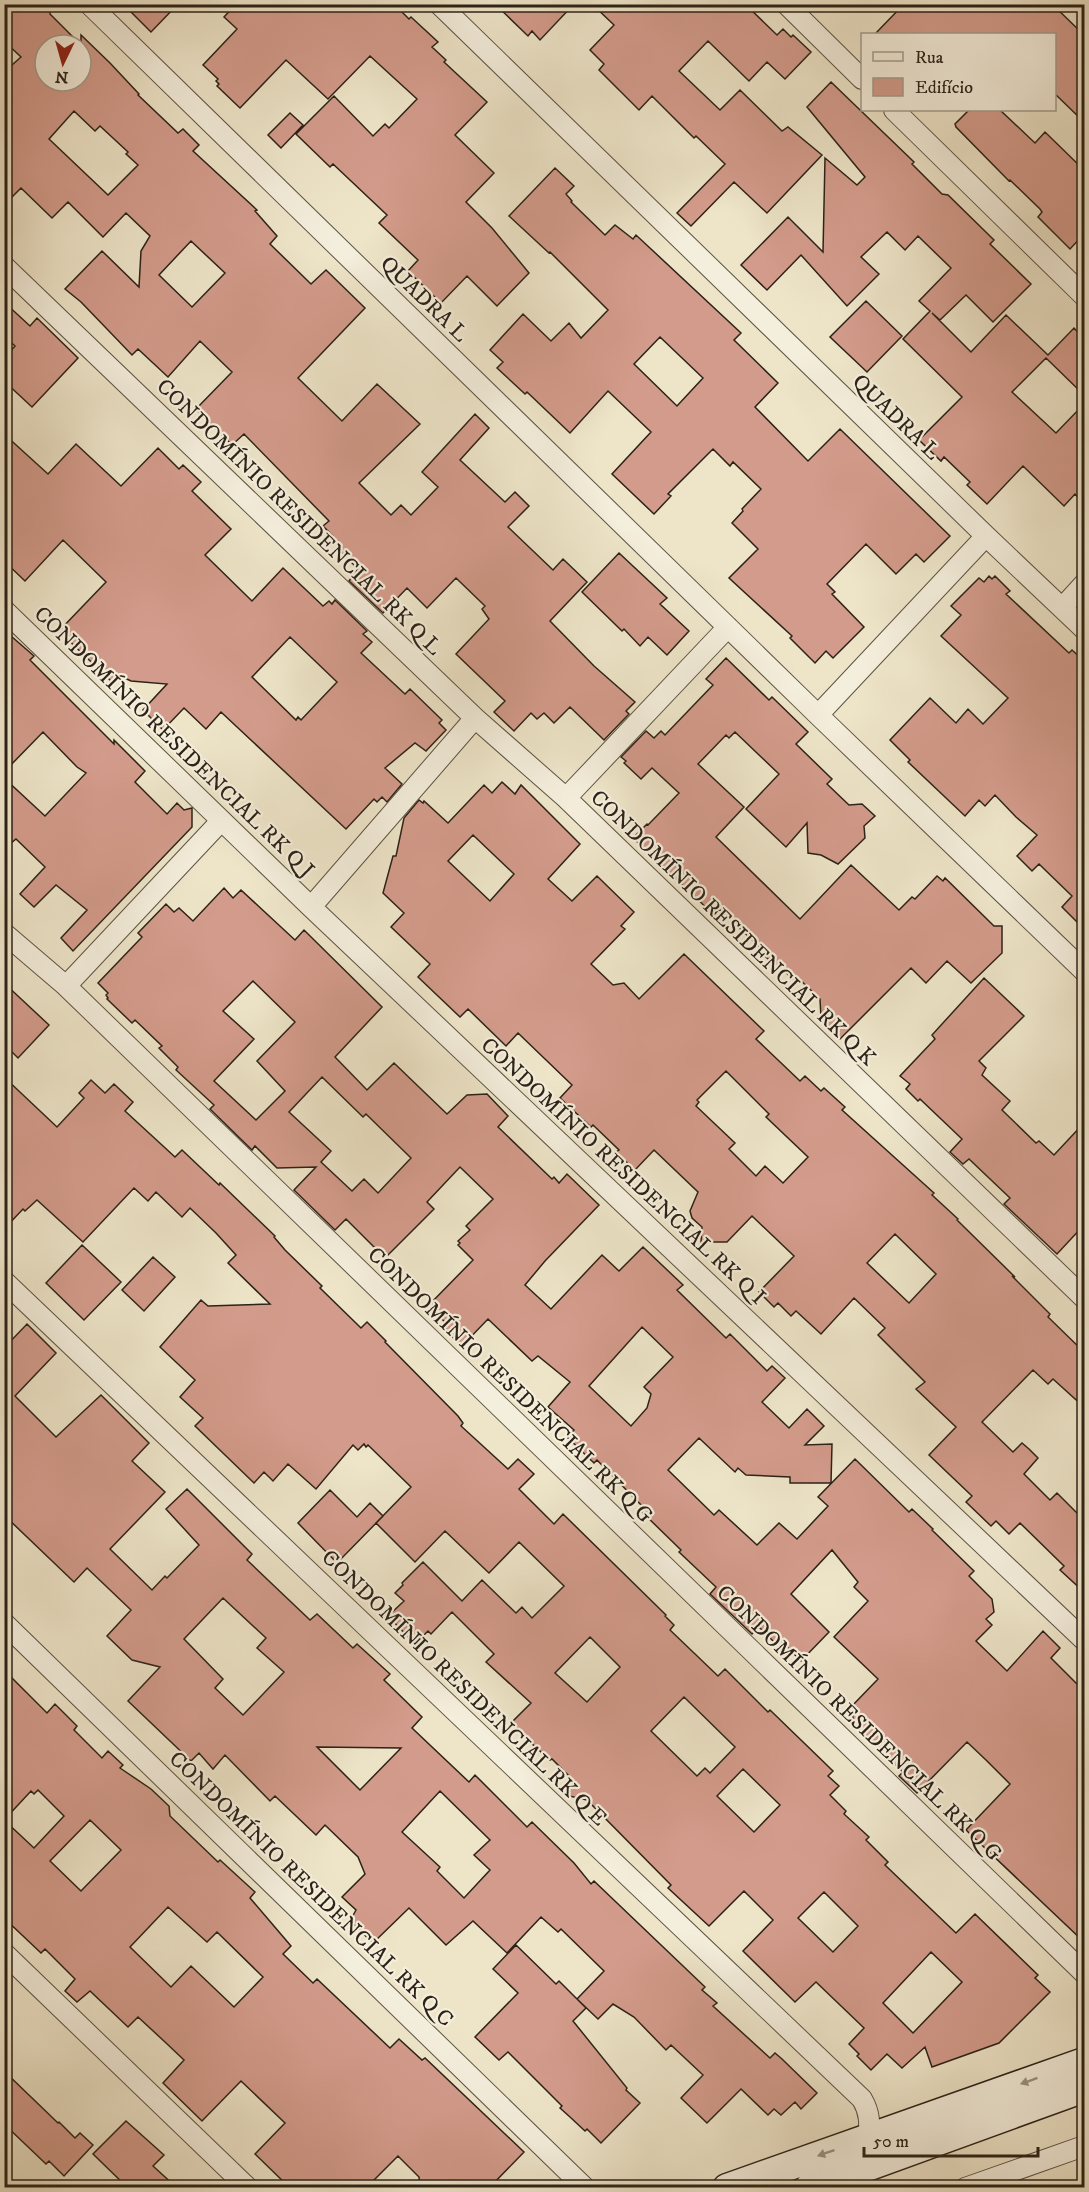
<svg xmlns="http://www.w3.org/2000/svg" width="1089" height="2192" font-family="'IM FELL DW Pica',serif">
  <rect width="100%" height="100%" fill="#eee5c9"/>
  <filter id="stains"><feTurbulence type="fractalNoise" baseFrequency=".00333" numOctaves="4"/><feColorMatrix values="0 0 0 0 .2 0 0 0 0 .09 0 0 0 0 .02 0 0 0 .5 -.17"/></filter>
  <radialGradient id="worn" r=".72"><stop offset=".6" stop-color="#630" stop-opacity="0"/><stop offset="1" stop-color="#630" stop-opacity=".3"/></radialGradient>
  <path fill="#d39b8b" stroke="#2c2217" stroke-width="1.5" fill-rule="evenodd" d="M16,4H37L39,7L51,4L50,14L81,45V35L110,63L139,94L138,95L178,133L183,129L199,145L193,151L257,210L255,211L277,236L270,244L311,284L326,270L365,308L298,378L342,421L377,384L420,424L359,483L391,515L401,505L411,515L438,487L422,472L475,414L489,428L460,460L505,502L515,492L529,506L508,527L553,570L563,559L587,582L550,621L594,666L635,702L626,711L629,714L604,740L570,707L554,723L544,713L537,719L531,713L514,731L494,712L505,701L456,654L489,619L482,609L485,606L456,578L427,608L407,588L383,613L349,581L358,569L341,552V548L334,541L333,536L323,526L329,521L244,434L232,445L196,409L232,372L200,341L168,377L138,349L132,355L81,302L65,289L102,251L139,287L141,251L150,236L126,213L103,237L68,202L52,218L21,188L4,205V72L21,57L4,41V17ZM45,45H81V81H45ZM74,111L95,131L100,126L128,152L126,154L138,165L108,195L49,139ZM191,241L225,273L192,307L159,275Z
    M123,4H178L151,32Z
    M236,4H394L409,19L411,17L438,42L432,47L446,60L444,62L487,102L455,135L494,173L466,202L492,228L529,273L497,306L467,276L441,303L408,271L418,260L379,223L387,215L333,164L330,167L296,134L334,96L373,136L385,124L389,128L417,99L370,56L328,99L286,60L240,108L217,86L219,84L216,81L218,79L203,65L237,29L224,17Z
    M495,4H574L540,40L532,31L528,36Z
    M592,4H745L777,35L783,29L791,37L793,35L811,52L785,79L767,62L749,81L708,41L679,71L720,110L740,90L782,131L788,127L822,155L767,213L734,182L691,226L677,213L725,164L696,136L694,138L652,96L639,110L599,70L604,64L590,50L614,25Z
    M904,4H1052L1084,35V122L1054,93V34H875Z
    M831,82L914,162L912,164L942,194L948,195L994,240L990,244L1031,284L993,322L966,295L940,320L932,313L971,352L1006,315L1048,355L1074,328L1084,339V395L1046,358L1012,392L1056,433L1084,404V504L1075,494L1064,506L1023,466L987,504L967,485L970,482L944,457L941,461L919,440L962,397L903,339L930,311L919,301L951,268L918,236L905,250L887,232L861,257L879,274L847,306L801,255L767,290L741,265L788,217L823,252L825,158L857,185L865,177L807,107Z
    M969,110H1000L1035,143L1045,132L1084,170V234L1070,249L1038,217L1042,212L1040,209L1010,180L1009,181L956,127L955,124Z
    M290,113L303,125L281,148L268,135Z
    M555,168L574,186L566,194L572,201L571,202L605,235L615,225L633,239L636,235L741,333L734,340L778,383L755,407L808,461L840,429L950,536L924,562L916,554L896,574L866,544L827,584L835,592L832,594L864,627L833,658L826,651L815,663L790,638L792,636L729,578L758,549L732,523L743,511L742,509L761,489L733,462L730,466L713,449L668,494L671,496L654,514L612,474L651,432L608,391L570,433L527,392L525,394L497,368L503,362L490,350L523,314L551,341L569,323L581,338L608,310L550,252L549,253L509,216ZM660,337L703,378L677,406L634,364Z
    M866,301L902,336L867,372L830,337Z
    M4,302L30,326L37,318L78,358L32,407L4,381V358L15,346L4,336Z
    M4,434L48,474L76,444L121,486L158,448L179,469L183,465L201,482L192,491L231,529L205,555L252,601L283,568L323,606L329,601L332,604L335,600L367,631L363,634L372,642L361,653L405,694L410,689L442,720L439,723L446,730L426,751L415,743L385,768L402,784L387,802L382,797L377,802L374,799L346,829L221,712L206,729L184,708L163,730L143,710L167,684L131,681L118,675L112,682L59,631L106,582L63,540L25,581L4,561ZM290,637L337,682L301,720L298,717L296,720L252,677Z
    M619,553L667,598L660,604L689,631L667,655L648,637L640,646L624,629L622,631L582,592Z
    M989,576L992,579L995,576L1010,591L1006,594L1069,653L1072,650L1084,661V929L1062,907L1072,896L1039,864L1032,871L1017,856L1037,835L1016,817L995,795L985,806L979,800L965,816L908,762L910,760L890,740L930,698L956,723L968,709L983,724L1008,698L941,636L961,615L951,606L979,578L984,582Z
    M4,630L34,656L30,660L114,744V740L145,771L135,782L167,814L177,803L184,810L192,808V827L73,951L61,938L87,910L56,885L34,907L20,894L45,867L16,839L4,849V778L45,816L86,773L77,767L43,732L4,772Z
    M726,658L769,700L772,697L808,732L796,744L832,779L827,784L849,805L862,804L875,816L864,826L865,838L838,864L821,855L808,853L807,823L786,847L746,809L779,774L735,732L729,738L726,735L698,764L744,807L716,837L800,919L851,865L899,910L912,897L915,899L937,876L943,881L945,878L994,926H1002V953L971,983L947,961L926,983L911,968L840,1039L821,1018L820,999L796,976L793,979L784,971L782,973L763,954L765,952L719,909L714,915L633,838L647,824L648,825L679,793L652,768L641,779L624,763L626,761L621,757L646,731L654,738L661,731L665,735L713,685L706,679Z
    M502,782L515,794L521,785L580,844L548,879L572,901L597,876L634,912L621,926L625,929L591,964L613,985L624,983L639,999L684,954L764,1031L756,1039L800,1081L805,1076L821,1091L824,1088L845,1107L842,1110L934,1193L932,1195L958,1219L957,1220L1015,1277L1012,1276L1050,1314L1048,1317L1084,1352V1407L1053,1379L1048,1384L1033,1370L982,1422L1013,1452L1022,1443L1029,1449L1038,1458L1024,1474L1050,1500L1057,1493L1084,1520V1592L1060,1570L1064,1566L1020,1523L1009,1534L996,1521L991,1526L966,1502L972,1496L929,1455L956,1427L916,1389L925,1382L878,1335L885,1328L854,1298L821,1334L796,1311L791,1316L778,1303L774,1307L759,1292L794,1256L752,1216L727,1242H701L702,1227L692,1218L690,1211L698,1192L654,1150L635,1170L616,1152L619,1150L593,1125L591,1127L560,1098L572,1085L518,1033L506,1046L468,1009L460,1017L418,977L430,964L391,927L404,913L383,893L393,856H396L404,818L419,800L423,803L424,801L448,823L484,785L492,793ZM473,835L514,874L490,901L448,861ZM726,1071L769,1114L766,1117L808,1157L783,1183L765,1166L756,1176L729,1149L735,1143L696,1106L699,1102L697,1100ZM895,1234L936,1274L909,1303L867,1263Z
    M224,888L233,898L241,890L295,940L304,930L382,1007L335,1057L367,1090L394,1063L447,1114L467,1095L487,1094L508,1116L498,1127L552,1179L554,1177L559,1183L567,1174L599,1205L545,1261L525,1285L551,1309L602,1255L619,1271L643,1247L683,1285L677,1290L726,1338L730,1334L767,1371L772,1366L785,1378L762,1402L789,1428L807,1409L824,1426L805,1445L832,1444L831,1483H790V1477L746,1475L738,1468L735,1472L699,1438L668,1470L714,1515L719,1510L757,1545L779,1523L797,1539L828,1506L818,1497L855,1459L909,1512L912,1509L933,1529L932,1530L974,1571L969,1576L992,1599L994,1612L986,1619L992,1625L976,1641L1007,1671L1043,1631L1060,1648L1051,1658L1084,1691V1942L966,1830L1010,1784L986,1760L967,1742L917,1793L899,1776L903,1772L854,1724L851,1707L878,1679L834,1637L868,1601L854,1587L858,1582L832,1550L791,1594L829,1632L801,1661L783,1643L779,1647L759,1627L752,1634L710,1594L716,1587L679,1552L681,1550L642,1512L645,1509L597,1460L594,1463L567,1437L574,1430L548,1407L570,1382L538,1356L532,1361L488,1319L462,1346L446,1331V1323L428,1306L473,1260L458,1245L460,1243L458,1241L470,1230L466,1226L493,1199L460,1167L427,1202L434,1209L388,1255L382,1249L379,1252L346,1219L335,1230L294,1190L316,1167L277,1168L255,1146L252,1150L210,1109L214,1105L176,1070L178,1067L159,1048L162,1046L135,1020L132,1023L107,999L108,998L106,995L108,993L98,983L142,937L138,933L166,904L174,912L179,908L193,921ZM253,981L295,1022L257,1061L285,1091L256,1120L214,1081L254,1039L223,1011ZM322,1077L363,1117L366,1114L411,1158L378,1193L364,1179L352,1191L321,1162L331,1151L289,1112ZM642,1327L673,1357L644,1387L651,1394L647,1408L631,1426L589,1386Z
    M984,978L1024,1016L979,1061L986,1068L982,1075L1010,1101L1002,1110L1036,1143L1039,1141L1054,1155L1084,1123V1225L1057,1254L1004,1204L1010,1198L969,1159L963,1164L950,1152L962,1139L920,1099L918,1101L906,1089L910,1084L900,1076L935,1039L932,1035Z
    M4,983L49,1025L18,1058L4,1044Z
    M4,1077L57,1127L84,1098L79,1093L91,1080L105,1093L114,1084L133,1102L125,1111L175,1157L182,1150L219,1185L220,1183L275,1236L274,1237L285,1250L322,1286L320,1288L361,1328L367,1322L386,1341L385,1342L458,1416L463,1423L461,1426L508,1469L518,1459L534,1474L519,1489L554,1524L563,1514L666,1615L665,1616L674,1625L670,1630L718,1676L725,1669L768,1712L770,1710L833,1771L828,1776L839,1786L830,1795L846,1811L844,1814L869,1837L866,1840L888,1862L885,1865L956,1933L975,1914L1038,1975L1035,1978L1050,1992L999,2043L932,2067L925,2047L902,2068L887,2054L871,2070L857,2056L859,2054L849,2044L864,2028L816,1982L795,2002L743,1951L773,1920L744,1891L709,1926L668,1888L671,1885L587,1800L569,1796L572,1779L552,1759L550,1760L510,1724L531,1703L486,1662L494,1654L452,1612L431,1634L428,1631L415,1644L388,1616L404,1601L395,1593L403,1585L402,1583L423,1562L462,1601L482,1580L516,1613L522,1607L532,1618L564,1586L519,1542L489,1573L445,1531L415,1562L376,1523L411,1487L368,1445L366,1447L364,1444L358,1450L353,1445L316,1489L288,1464L273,1481L264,1472L254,1483L195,1426L203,1418L180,1397L195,1380L160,1347L201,1300L208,1306L270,1304L228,1263L236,1255L216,1233L190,1208L182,1217L156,1192L148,1201L134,1188L83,1242L37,1200L25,1211L23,1209L4,1229ZM590,1637L620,1667L587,1702L555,1673ZM684,1697L735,1747L710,1773L705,1768L697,1776L651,1731ZM743,1769L780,1805L754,1832L717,1796ZM824,1892L858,1926L833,1952L798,1918ZM931,1952L962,1982L913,2033L883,2003Z
    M82,1245L121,1282L84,1320L46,1283Z
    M153,1257L175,1277L144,1311L122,1290Z
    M27,1324L56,1353L15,1396L56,1437L101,1395L149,1443L132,1461L165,1492L110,1549L152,1590L165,1576L167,1578L199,1545L166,1509L187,1489L252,1554L247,1560L310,1620L317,1614L353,1648L357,1644L390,1674L384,1680L422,1717L412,1728L469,1782L475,1775L527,1827L532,1822L574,1863L591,1884L594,1881L705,1987L702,1990L717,2003L713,2006L770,2058L775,2053L782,2059L817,2093L801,2109L795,2102L781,2115L774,2109L768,2115L741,2089L707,2123L681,2098L703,2075L671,2045L666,2050L634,2017L613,2004L598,2019L577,1999L604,1971L561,1929L558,1932L541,1917L507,1953L473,1921L446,1945L409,1908L373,1943L350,1921L356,1910L342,1897L365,1874L358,1857L325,1825L316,1835L275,1796L270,1801L225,1755L213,1769L199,1753L191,1761L128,1701L160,1667L132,1660L107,1636L131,1610L87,1568L74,1582L4,1515V1348ZM223,1598L266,1638L257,1648L284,1672L243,1715L215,1688L223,1679L184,1639ZM317,1747L401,1748L360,1790ZM440,1791L490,1840L474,1855L490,1870L464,1898L437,1871L440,1867L402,1832Z
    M330,1490L357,1517L370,1503L383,1516L337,1563L298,1523Z
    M4,1670L47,1713L55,1704L77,1726L74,1730L102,1758L108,1751L123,1765L120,1768L151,1789L169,1806L170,1816L218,1862L220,1860L255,1892L250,1898L291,1946L283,1954L313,1983L317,1979L390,2048L399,2039L422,2060L425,2058L524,2152L490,2187H420L419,2177L398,2156L367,2187H289L255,2154L285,2123L241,2081L202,2121L163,2083L184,2060L165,2042L138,2017L128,2027L90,1991L77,2002L65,1991L75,1979L45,1949L41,1953L4,1918V1820L34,1848L64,1816L38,1790L34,1794L31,1791L4,1820ZM90,1820L121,1850L81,1891L50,1861ZM168,1907L207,1942L217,1932L263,1977L234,2007L191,1966L171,1987L130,1947Z
    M516,1945L556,1984L559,1981L586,2008L573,2021L627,2088L626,2090L640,2103L601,2143L587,2129L585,2131L570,2117L560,2108L562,2106L508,2052L499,2060L475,2037L518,1993L493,1969Z
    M4,2071L58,2123L59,2122L75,2138L80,2133L93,2145L64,2176L49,2161L46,2164L4,2124Z
    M126,2121L164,2155L153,2166L176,2187H127L93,2154Z"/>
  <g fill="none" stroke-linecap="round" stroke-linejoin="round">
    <defs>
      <path id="street" d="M89,4L818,715L1084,971
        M439,4L986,536L1084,629
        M786,4L862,79
        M894,110L1084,296
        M4,266L475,718L566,798L1084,1298
        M1062,608L1084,584
        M4,610L311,907L1084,1640
        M818,715L986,536
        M566,798L728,627
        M311,907L475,718
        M4,933L66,986L1084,1973
        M66,986L221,821
        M4,1281L862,2099C872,2116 869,2128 868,2148
        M4,1623L585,2188
        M4,1953L248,2188
        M965,2188L1084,2146"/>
      <path id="secondary" d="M727,2188L1084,2062
        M809,2188L1084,2088"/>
    </defs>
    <use href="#street" stroke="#5c5344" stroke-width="22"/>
    <use href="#secondary" stroke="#2c2217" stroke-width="31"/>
    <use href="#street" stroke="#f4eedc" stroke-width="20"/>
    <use href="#secondary" stroke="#f4eedc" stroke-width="28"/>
  </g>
  <defs><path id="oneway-solid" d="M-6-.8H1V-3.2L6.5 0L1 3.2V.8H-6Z" transform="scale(1.5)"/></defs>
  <g fill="#9a9283">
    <use href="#oneway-solid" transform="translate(1029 2081) rotate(160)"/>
    <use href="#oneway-solid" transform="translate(826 2153) rotate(161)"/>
  </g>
  <g text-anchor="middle" stroke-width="4.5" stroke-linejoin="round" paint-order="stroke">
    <g font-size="22" fill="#2c2217" stroke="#f4eedc">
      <text transform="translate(425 298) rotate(44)" y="8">QUADRA L</text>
      <text transform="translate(897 416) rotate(44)" y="8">QUADRA L</text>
      <text transform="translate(300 516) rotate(44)" y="8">CONDOMÍNIO RESIDENCIAL RK Q L</text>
      <text transform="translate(175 741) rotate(44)" y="8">CONDOMÍNIO RESIDENCIAL RK Q J</text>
      <text transform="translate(734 927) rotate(44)" y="8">CONDOMÍNIO RESIDENCIAL RK Q K</text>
      <text transform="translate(624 1170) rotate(43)" y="8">CONDOMÍNIO RESIDENCIAL RK Q I</text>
      <text transform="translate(511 1384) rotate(44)" y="8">CONDOMÍNIO RESIDENCIAL RK Q G</text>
      <text transform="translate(465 1687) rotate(44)" y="8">CONDOMÍNIO RESIDENCIAL RK Q E</text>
      <text transform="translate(860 1722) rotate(44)" y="8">CONDOMÍNIO RESIDENCIAL RK Q G</text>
      <text transform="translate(312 1888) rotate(44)" y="8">CONDOMÍNIO RESIDENCIAL RK Q C</text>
    </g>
  </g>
  <rect width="1089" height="2192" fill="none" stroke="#eee5c9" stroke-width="24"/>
  <rect x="6" y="6" width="1077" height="2180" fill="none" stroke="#2c2217" stroke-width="3"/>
  <rect x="12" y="12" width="1065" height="2168" fill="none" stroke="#2c2217" stroke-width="1.5"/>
  <rect x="861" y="33" width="195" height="78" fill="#f4eedc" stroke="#a49c8d" stroke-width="1.5"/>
  <rect x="873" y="52" width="30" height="9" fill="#f4eedc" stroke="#a49c8d" stroke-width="1.5"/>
  <text x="915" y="63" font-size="18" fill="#2c2217">Rua</text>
  <rect x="873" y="78" width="30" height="18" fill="#d39b8b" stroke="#a49c8d" stroke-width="1.5"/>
  <text x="915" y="93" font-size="18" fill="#2c2217">Edifício</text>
  <g transform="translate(63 63) rotate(185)"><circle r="28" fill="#f4eedc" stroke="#a49c8d" stroke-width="1.5"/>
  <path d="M0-4.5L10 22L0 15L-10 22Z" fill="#8f2418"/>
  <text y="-9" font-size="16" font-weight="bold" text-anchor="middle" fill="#2c2217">N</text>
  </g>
  <path d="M864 2147v9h174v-9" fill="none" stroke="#2c2217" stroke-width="3"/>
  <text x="873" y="2147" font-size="18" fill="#2c2217" stroke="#f4eedc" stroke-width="4.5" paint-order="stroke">50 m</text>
  <rect width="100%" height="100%" filter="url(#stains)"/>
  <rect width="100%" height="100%" fill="url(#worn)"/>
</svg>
